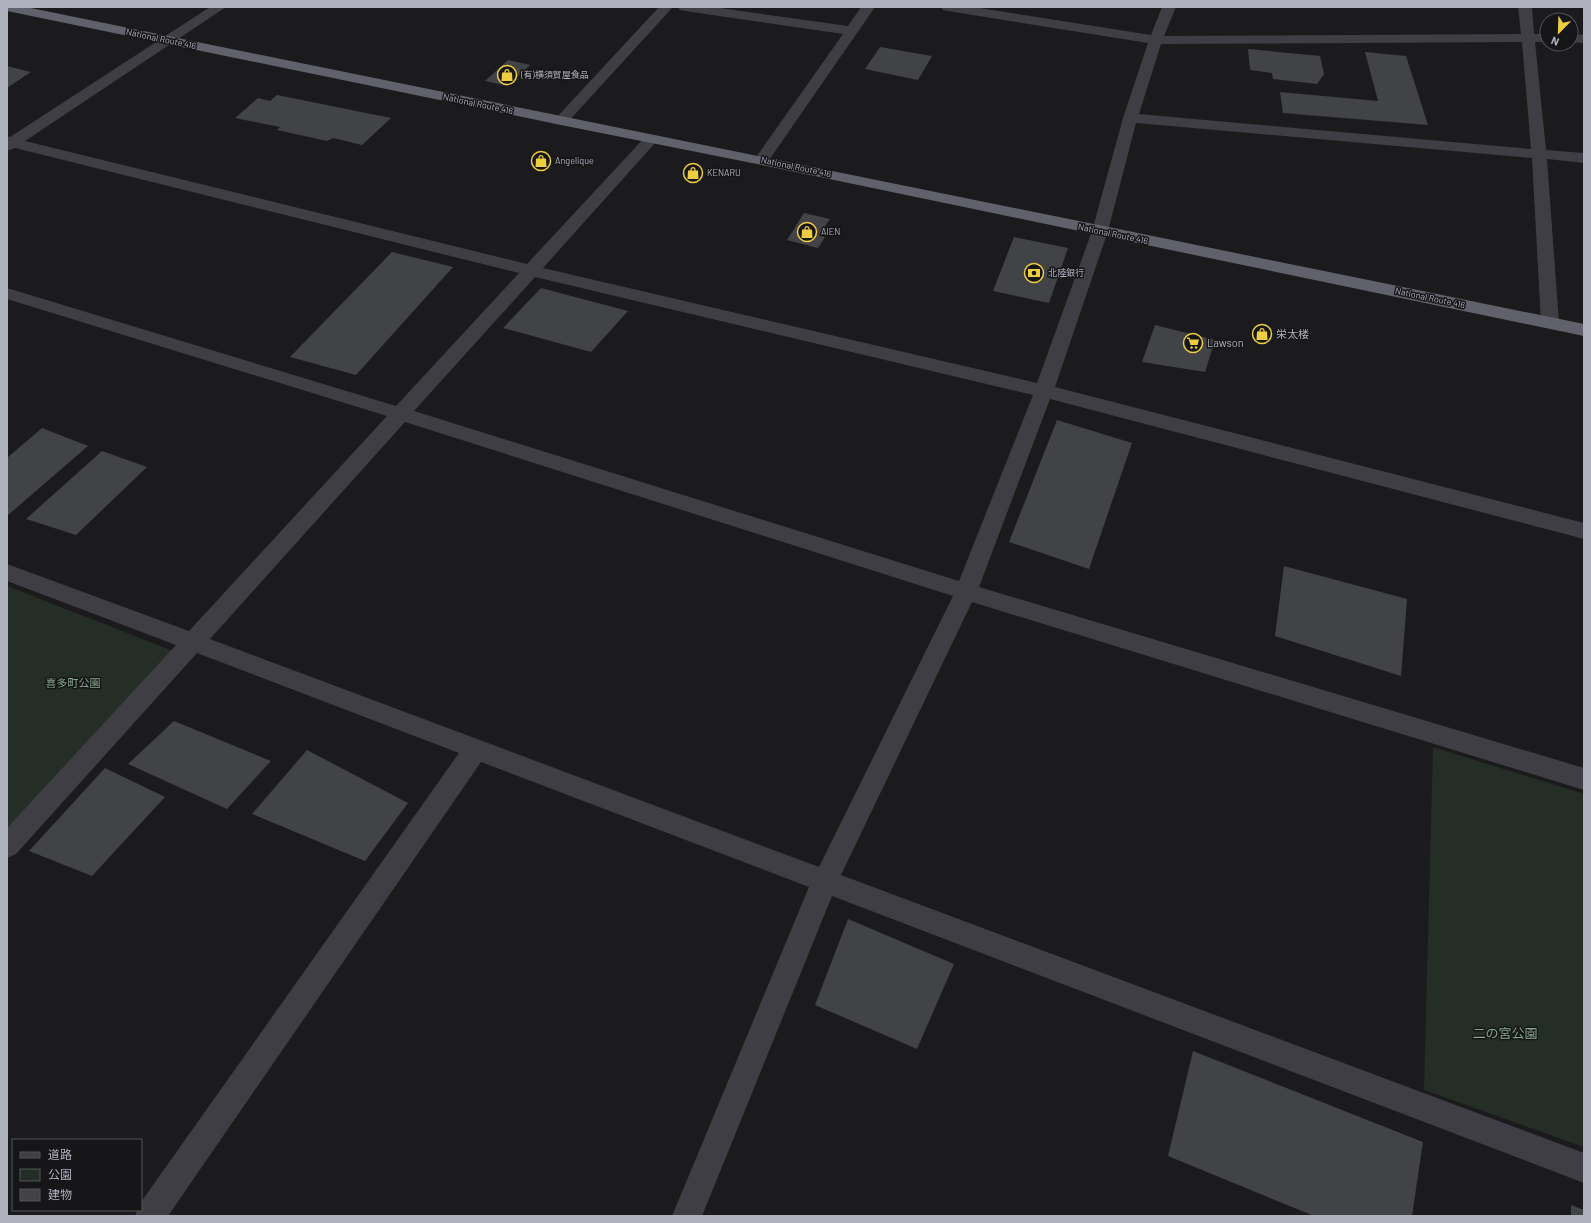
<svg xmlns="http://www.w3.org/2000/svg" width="1591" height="1223" font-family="Barlow,'Noto Sans JP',sans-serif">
  <rect width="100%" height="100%" fill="#1b1b1d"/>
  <path fill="#252d27" d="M7,586L186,656L7,854Z
    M1433,747L1584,794V1147L1424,1090Z"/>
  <path fill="#424347" d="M880,47L932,56L918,80L865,69Z
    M1248,49L1320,56L1324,74L1317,84L1273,79L1272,73L1250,70Z
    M1365,52L1406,56L1428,125L1283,113L1280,92L1378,101Z
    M508,60L530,65L508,86L485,81Z
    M7,66L31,72L7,88Z
    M277,95L391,118L362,145L333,138L327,141L277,130L280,127L235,118L258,98L270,101Z
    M804,213L830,219L819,235L825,237L818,248L787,240Z
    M1014,237L1068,248L1049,303L993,291Z
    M392,252L453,267L356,375L290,357Z
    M541,288L628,311L591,352L503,328Z
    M1155,325L1215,340L1205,372L1142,362Z
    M1057,420L1132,443L1089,569L1009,542Z
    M42,428L88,446L7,516V458Z
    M102,451L147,467L76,535L26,519Z
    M1284,566L1407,599L1401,676L1275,636Z
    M174,721L271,761L227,809L128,764Z
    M307,750L408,803L365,861L252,814Z
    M105,768L165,797L92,876L29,851Z
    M848,919L954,964L917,1049L815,1005Z
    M1193,1051L1423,1142L1412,1216H1314L1168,1156Z
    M1571,1205L1584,1210V1216H1571Z"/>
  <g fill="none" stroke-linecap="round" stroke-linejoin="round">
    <path fill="#3e3e44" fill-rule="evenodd" d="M210,7H226L25,141L527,264L646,136H656L659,139L656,142L543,268L1037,383L1092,231L1123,118L1148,43L948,11L943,10L941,7H973L1151,35L1162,7H1176L1164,36L1521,34L1518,7H1532L1534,34H1547V42H1535L1546,150L1584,153V163L1547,159L1559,323L1556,327L1550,329L1544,327L1541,323L1532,158L1136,123L1108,231L1055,387L1584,523V539L1050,399L979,587L1584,768V790L972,602L841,875L1584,1153V1183L832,896L702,1216H672L809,887L481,762L168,1216H135L137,1210H141V1202L459,753L197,653L16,854L7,858V828L176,645L7,581V564L189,631L387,416L7,299V288L396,406L519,273L15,148L7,151V136L10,137ZM1522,42L1531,149L1139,114L1161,44ZM535,277L1033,395L959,581L414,411ZM405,422L953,596L819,867L210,639Z
      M659,7H673L566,124H556L554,121L556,118Z
      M678,7H713L848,26L861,7H875L767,163H757L754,160L843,34L685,11L680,10Z
      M1571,34L1584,35V43L1571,42Z"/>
    <path fill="#60616a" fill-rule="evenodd" d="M7,7H26C545,113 1065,218 1584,324V336L762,165L561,125L7,11Z"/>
  </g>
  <defs>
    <symbol id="shop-ring" viewBox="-11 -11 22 22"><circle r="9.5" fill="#161618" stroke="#efcd41" stroke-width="1.5"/><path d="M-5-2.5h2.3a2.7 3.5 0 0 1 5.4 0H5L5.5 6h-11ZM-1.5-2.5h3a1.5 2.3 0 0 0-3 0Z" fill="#efcd41"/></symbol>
    <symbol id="bank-ring" viewBox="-11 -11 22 22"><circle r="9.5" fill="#161618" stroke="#efcd41" stroke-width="1.5"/><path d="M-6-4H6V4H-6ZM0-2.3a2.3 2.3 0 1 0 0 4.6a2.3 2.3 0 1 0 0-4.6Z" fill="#efcd41"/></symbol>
    <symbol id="supermarket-ring" viewBox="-11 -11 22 22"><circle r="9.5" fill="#161618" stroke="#efcd41" stroke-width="1.5"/><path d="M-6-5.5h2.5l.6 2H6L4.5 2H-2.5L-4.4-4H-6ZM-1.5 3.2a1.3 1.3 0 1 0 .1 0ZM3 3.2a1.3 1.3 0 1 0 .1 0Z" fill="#efcd41"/></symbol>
  </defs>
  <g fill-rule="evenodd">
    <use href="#shop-ring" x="496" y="64" width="22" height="22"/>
    <use href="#shop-ring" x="530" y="150" width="22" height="22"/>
    <use href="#shop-ring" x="682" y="162" width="22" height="22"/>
    <use href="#shop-ring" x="796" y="221" width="22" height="22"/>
    <use href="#bank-ring" x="1023" y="262" width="22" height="22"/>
    <use href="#shop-ring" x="1251" y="323" width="22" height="22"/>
    <use href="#supermarket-ring" x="1182" y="332" width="22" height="22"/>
  </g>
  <g text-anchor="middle" stroke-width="3" stroke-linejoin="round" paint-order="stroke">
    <g font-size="9" fill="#aeb0bc" stroke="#161618">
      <text transform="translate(161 39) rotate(12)" y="3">National Route 416</text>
      <text transform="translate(478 104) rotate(12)" y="3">National Route 416</text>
      <text transform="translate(796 167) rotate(12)" y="3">National Route 416</text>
      <text transform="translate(1113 234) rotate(12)" y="3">National Route 416</text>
      <text transform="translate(1430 298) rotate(12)" y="3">National Route 416</text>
    </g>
    <g font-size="9" fill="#aeb0bc" stroke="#161618" text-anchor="start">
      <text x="521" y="78">(有)横須賀屋食品</text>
      <text x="555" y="164">Angelique</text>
      <text x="707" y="176">KENARU</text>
      <text x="821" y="235">AIEN</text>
      <text x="1048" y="276">北陸銀行</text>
    </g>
    <g font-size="11" fill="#aeb0bc" stroke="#161618" text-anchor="start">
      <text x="1276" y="338">栄太楼</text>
      <text x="1207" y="347">Lawson</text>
    </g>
    <g font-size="11" fill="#85a68c" stroke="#161618">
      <text x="73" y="687">喜多町公園</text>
    </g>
    <g font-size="13" fill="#85a68c" stroke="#161618">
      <text x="1505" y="1038">二の宮公園</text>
    </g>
  </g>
  <rect width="1591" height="1223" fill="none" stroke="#aeb0bc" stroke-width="16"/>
  <rect x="12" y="1139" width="130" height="72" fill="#161618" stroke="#53545a"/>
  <rect x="20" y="1152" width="20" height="6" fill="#3e3e44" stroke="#53545a"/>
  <text x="48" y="1159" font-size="12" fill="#aeb0bc">道路</text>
  <rect x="20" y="1169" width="20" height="12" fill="#252d27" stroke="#53545a"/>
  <text x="48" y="1179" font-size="12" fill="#aeb0bc">公園</text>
  <rect x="20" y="1189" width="20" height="12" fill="#424347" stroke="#53545a"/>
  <text x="48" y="1199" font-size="12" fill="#aeb0bc">建物</text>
  <g transform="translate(1559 32) rotate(203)"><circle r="19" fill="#161618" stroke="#53545a"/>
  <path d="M0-3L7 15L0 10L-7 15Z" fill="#efcd41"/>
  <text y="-6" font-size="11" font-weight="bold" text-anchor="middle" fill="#aeb0bc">N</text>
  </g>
</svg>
